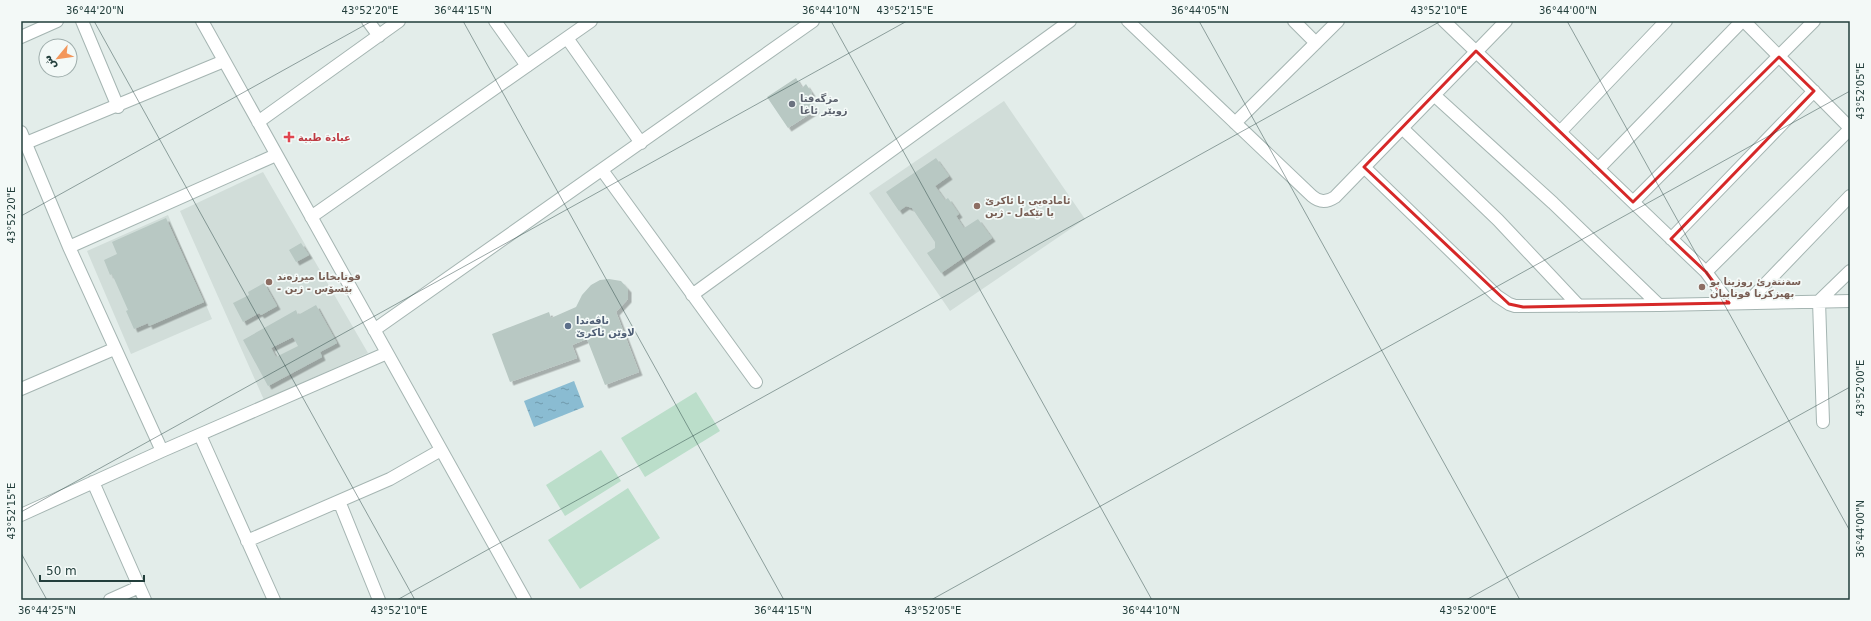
<svg xmlns="http://www.w3.org/2000/svg" width="1871" height="621" font-family="'DejaVu Sans',Vazirmatn,sans-serif">
  <defs>
    <pattern id="water-ripples" width="26" height="14" patternUnits="userSpaceOnUse"><rect width="26" height="14" fill="#8abcd2"/><path d="M2 4q2-2 4 0t4 0M15 11q2-2 4 0t4 0" fill="none" stroke="#709aac"/></pattern>
    <filter id="shadow"><feDropShadow dx="3.5" dy="3.5" stdDeviation="0" flood-color="#0004"/></filter>
  </defs>
  <rect width="100%" height="100%" fill="#e3edea"/>
  <path fill="#d1ddd9" d="M1004,101L1085,219L950,311L869,193Z
    M263,172L368,353L264,400L180,211Z
    M168,215L212,319L131,354L87,251Z"/>
  <path fill="#bbdeca" d="M696,392L720,431L645,477L621,438Z
    M601,450L621,481L565,516L546,485Z
    M628,488L660,538L580,589L548,540Z"/>
  <path fill="url(#water-ripples)" d="M574,381L584,407L534,427L524,401Z"/>
  <path fill="#b8c8c3" fill-rule="evenodd" filter="url(#shadow)" d="M796,78L802,88L806,84L812,93L807,96L816,110L788,128L767,97Z
    M936,158L949,176L935,186L945,200L948,198L959,214L956,216L964,228L978,219L992,238L941,273L927,253L935,248V242L912,208L906,206L899,211L886,192Z
    M166,218L204,302L149,326L148,323L134,329L126,311L128,310L112,274L110,275L104,260L117,254L112,242Z
    M301,243L309,255L296,262L289,250Z
    M609,279L621,281L628,289V299L616,312L639,372L605,385L587,339L572,345L577,358L510,382L492,334L549,312L551,318L576,307L582,295L591,285L600,280Z
    M264,283L277,306L261,315L259,313L243,322L233,303L249,295L248,292Z
    M316,305L337,343L320,352L322,357L268,386L243,340L296,310L298,315ZM293,337L298,346L276,357L271,348Z"/>
  <g fill="none" stroke-linecap="round" stroke-linejoin="round">
    <defs>
      <path id="minor" d="M82,21L118,107
        M202,21L525,600
        M368,21L379,36
        M495,21L527,66
        M1128,21L1312,196C1319,202 1326,203 1335,197L1506,21
        M1294,21L1316,43
        M1444,21L1706,272L1729,303
        M1744,21L1850,128
        M21,37L57,21
        M567,38L641,143
        M1434,95L1553,203L1659,305
        M258,122L399,21
        M1235,123L1338,21
        M1402,128L1498,220L1579,306
        M21,132L69,247L162,451
        M1560,132L1666,21
        M26,143L224,61
        M1364,167L1497,296L1509,304L1515,306L1659,305L1850,301
        M1598,169L1742,21
        M602,170L756,382
        M1633,202L1814,21
        M311,217L591,21
        M1671,239L1814,91
        M69,247L276,155
        M1706,272L1850,129
        M692,295L1070,21
        M1747,303L1850,196
        M374,330L813,21
        M21,389L114,349
        M1823,422L1819,301L1850,271
        M200,435L274,600
        M93,482L145,600
        M339,501L379,600
        M21,515L162,451L387,353
        M247,541L390,479L441,450
        M110,600L139,587"/>
    </defs>
    <use href="#minor" stroke="#a5b5b2" stroke-width="14"/>
    <use href="#minor" stroke="#fff" stroke-width="12"/>
  </g>
  <path fill="none" stroke="#d62828" stroke-width="3" stroke-linejoin="round" d="M1476,51L1633,202L1779,57L1814,91L1671,239L1706,272L1729,303L1523,307L1509,304L1364,167Z"/>
  <path fill="none" stroke="#223e3b" stroke-width="1" stroke-opacity="0.45" d="M94,21L415,600M463,21L784,600M831,21L1152,600M1199,21L1520,600M1567,21L1850,531M21,216L372,21M21,512L907,21M21,553L47,600M397,600L1441,21M931,600L1850,91M1466,600L1850,387"/>
  <circle fill="#6b7280" stroke="#f3f9f7" stroke-width="1.5" cx="792" cy="104" r="4"/>
  <path fill="#e0444e" stroke="#f3f9f7" stroke-width="1.5" d="M287 131h4v4h4v4h-4v4h-4v-4h-4v-4h4z"/>
  <g fill="#8d6e63" stroke="#f3f9f7" stroke-width="1.5">
    <circle cx="977" cy="206" r="4"/>
    <circle cx="269" cy="282" r="4"/>
    <circle cx="1702" cy="287" r="4"/>
  </g>
  <circle fill="#5c6f8a" stroke="#f3f9f7" stroke-width="1.5" cx="568" cy="326" r="4"/>
  <g text-anchor="middle" stroke-width="3.5" stroke-linejoin="round" paint-order="stroke">
    <g font-size="10" font-weight="bold" fill="#5b616d" stroke="#f3f9f7" text-anchor="start">
      <text x="800" y="102">مزگەفتا<tspan x="800" dy="12">زوبێر ئاغا</tspan></text>
    </g>
    <g font-size="10" font-weight="bold" fill="#be3a42" stroke="#f3f9f7" text-anchor="start">
      <text x="298" y="141">عيادة طبية</text>
    </g>
    <g font-size="10" font-weight="bold" fill="#785e54" stroke="#f3f9f7" text-anchor="start">
      <text x="985" y="204">ئامادەیی یا ئاکرێ<tspan x="985" dy="12">یا تێکەل - ژین</tspan></text>
      <text x="277" y="280">قوتابخانا میرزەند<tspan x="277" dy="12">- بێسۆس - زین</tspan></text>
      <text x="1710" y="285">سةنتةرئ روژينا بو<tspan x="1710" dy="12">بهيزكرنا قوتابيان</tspan></text>
    </g>
    <g font-size="10" font-weight="bold" fill="#4e5e75" stroke="#f3f9f7" text-anchor="start">
      <text x="576" y="324">ناڤەندا<tspan x="576" dy="12">لاوێن ئاکرێ</tspan></text>
    </g>
  </g>
  <rect width="1871" height="621" fill="none" stroke="#f3f9f7" stroke-width="44"/>
  <g transform="translate(58 58) rotate(241)"><circle r="19" fill="#f3f9f7" stroke="#9faeac"/>
  <path d="M0-3L7 15L0 10L-7 15Z" fill="#f3975b"/>
  <text y="-6" font-size="11" font-weight="bold" text-anchor="middle" fill="#223e3b">ش</text>
  </g>
  <path d="M40 575v6h104v-6" fill="none" stroke="#223e3b" stroke-width="2"/>
  <text x="46" y="575" font-size="12" fill="#223e3b" stroke="#f3f9f7" stroke-width="3" paint-order="stroke">50 m</text>
  <rect x="22" y="22" width="1827" height="577" fill="none" stroke="#223e3b" stroke-width="1.5"/>
  <g font-size="10" text-anchor="middle" fill="#223e3b">
    <text x="95" y="14">36°44'20"N</text>
    <text x="370" y="14">43°52'20"E</text>
    <text x="463" y="14">36°44'15"N</text>
    <text x="831" y="14">36°44'10"N</text>
    <text x="905" y="14">43°52'15"E</text>
    <text x="1200" y="14">36°44'05"N</text>
    <text x="1439" y="14">43°52'10"E</text>
    <text x="1568" y="14">36°44'00"N</text>
    <text transform="translate(1860 91) rotate(-90)" y="4">43°52'05"E</text>
    <text transform="translate(11 215) rotate(-90)" y="4">43°52'20"E</text>
    <text transform="translate(1860 388) rotate(-90)" y="4">43°52'00"E</text>
    <text transform="translate(11 511) rotate(-90)" y="4">43°52'15"E</text>
    <text transform="translate(1860 529) rotate(-90)" y="4">36°44'00"N</text>
    <text x="47" y="614">36°44'25"N</text>
    <text x="399" y="614">43°52'10"E</text>
    <text x="783" y="614">36°44'15"N</text>
    <text x="933" y="614">43°52'05"E</text>
    <text x="1151" y="614">36°44'10"N</text>
    <text x="1468" y="614">43°52'00"E</text>
  </g>
</svg>
